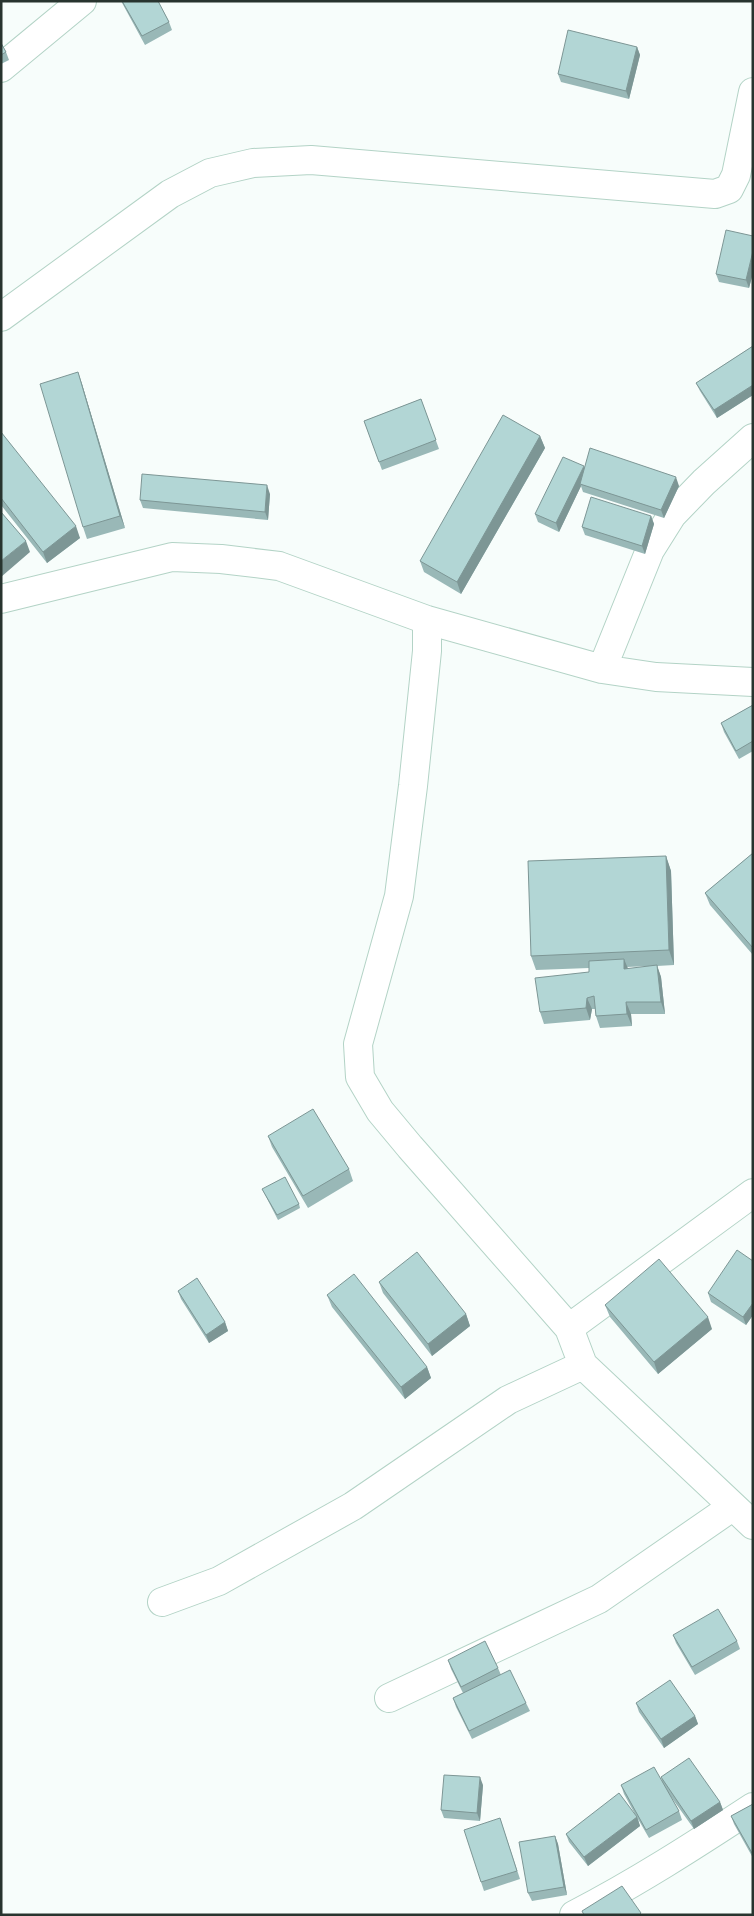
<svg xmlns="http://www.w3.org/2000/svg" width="754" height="1916" font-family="'Fira Sans Condensed',sans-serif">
  <rect width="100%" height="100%" fill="#f7fdfb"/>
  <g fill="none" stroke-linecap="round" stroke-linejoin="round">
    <defs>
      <path id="minor" d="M1,68L82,1
        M1,317L170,194L210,173L253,163L311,160L715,194L729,189L736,175L753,92
        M1,599L172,557L221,559L279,566L427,620L602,669L656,677L753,682
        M427,620V651L413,786L399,896L358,1044L360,1077L380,1111L410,1147L569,1328L583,1365L753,1525
        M602,669L650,550L672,515L704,482L753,438
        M569,1328L753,1193
        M162,1602L219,1581L353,1506L508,1400L583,1365
        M389,1698L599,1599L732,1507
        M574,1915C636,1883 695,1845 753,1807"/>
    </defs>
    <use href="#minor" stroke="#b3d3c6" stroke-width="30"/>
    <use href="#minor" stroke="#fff" stroke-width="28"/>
  </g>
  <path fill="#99b8b7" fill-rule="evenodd" d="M121,1H158L169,22L172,30L145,45Z
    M1,43L6,52L9,60L1,64Z
    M637,47L640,55L629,99L561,82L558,74Z
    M753,236V273L749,288L719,282L716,274Z
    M753,346V395L717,418L700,391L696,383Z
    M78,372L82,384L125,528L87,539L83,527Z
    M421,399L439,449L382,470L364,421Z
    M1,432L80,538L47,563L1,505Z
    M540,436L545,448L461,594L424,572L420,561Z
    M584,468L679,486L664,518L583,492L581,486L559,532L538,522L535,514Z
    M270,494L268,520L143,508L140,500Z
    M651,516L654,524L645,554L585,535L582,527Z
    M753,705V751L739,759L724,732L721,723Z
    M753,853V955L710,905L705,893Z
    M666,856L671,871L674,965L657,966L661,977L665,1014H631L632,1026L600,1028L596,1016L595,1009H592L590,1020L544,1024L540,1012L589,972V968L536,970L531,956ZM650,966L628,969L627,967Z
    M268,1136L349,1169L353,1181L308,1208L272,1147Z
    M262,1189L299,1204L300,1208L278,1220Z
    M753,1261V1315L746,1325L711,1302L708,1293Z
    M379,1282L466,1314L470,1326L432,1356L383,1293Z
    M178,1291L225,1322L228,1331L209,1343L181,1299Z
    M327,1295L427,1367L431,1378L405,1399L332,1307Z
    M605,1305L712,1329L658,1374L610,1317Z
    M673,1635L737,1641L740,1649L695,1675L676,1643Z
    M448,1660L498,1668L501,1675L526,1703L530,1711L472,1739L456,1707L453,1698L463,1693L451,1669Z
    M636,1703L695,1716L698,1724L664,1748L639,1712Z
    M661,1777L720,1802L723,1810L694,1829L669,1794L679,1811L682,1820L649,1838L638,1819L640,1826L588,1866L569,1842L566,1834L636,1816L624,1794L621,1785L662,1781Z
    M483,1785L480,1821L444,1818L441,1810Z
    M753,1804V1858L734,1824L731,1816Z
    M500,1818L520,1879L484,1891L481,1882Z
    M555,1836L558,1844L567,1895L532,1901L528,1893Z"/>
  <path fill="#7d9695" d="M637,47L640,55L629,99L626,91Z
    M753,251V273L749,288L746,280Z
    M78,372L82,384L125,528L120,516Z
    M753,385V395L717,418L714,410Z
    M540,436L545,448L461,594L457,582Z
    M584,466L587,475L580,484L581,486L559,532L556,523Z
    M676,477L679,486L664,518L661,510Z
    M267,485L270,494L268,520L265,512Z
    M651,516L654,524L645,554L642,546Z
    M76,526L80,538L47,563L43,552Z
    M26,541L30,552L1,577V561Z
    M666,856L671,871L674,965L669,950Z
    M624,959L629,971L624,969Z
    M657,965L661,977L665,1014L661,1002Z
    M587,998L592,1009L590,1020L586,1008Z
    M626,1002L631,1014L632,1026L627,1014Z
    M753,1303V1315L746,1325L743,1317Z
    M466,1314L470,1326L432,1356L428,1344Z
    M708,1317L712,1329L658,1374L654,1362Z
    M225,1322L228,1331L209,1343L206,1335Z
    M427,1367L431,1378L405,1399L401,1387Z
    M695,1716L698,1724L664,1748L661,1739Z
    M480,1777L483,1785L480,1821L477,1813Z
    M720,1802L723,1810L694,1829L691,1821Z
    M637,1817L640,1826L588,1866L584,1857Z
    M555,1836L558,1844L567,1895L564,1887Z"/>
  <path fill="#b2d6d5" stroke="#7d9695" d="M122,1H158L169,22L142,36Z
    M568,30L637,47L626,91L558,74Z
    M1,43L6,52L1,55Z
    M726,230L753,236V251L746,280L716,274Z
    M753,346V385L714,410L696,383Z
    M78,372L120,516L83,527L40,384Z
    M421,399L436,440L379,462L364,421Z
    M503,415L540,436L457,582L420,561Z
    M1,432L76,526L43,552L1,498Z
    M590,448L676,477L661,510L580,484Z
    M563,457L584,466L556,523L535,514Z
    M142,474L267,485L265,512L140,500Z
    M591,497L651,516L642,546L582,527Z
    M1,512L26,541L1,561Z
    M753,705V741L736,751L721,723Z
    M753,853V948L705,893Z
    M666,856L669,950L531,956L528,861Z
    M624,959V969L657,965L661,1002H626L627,1014L596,1016L594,996L587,998L586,1008L540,1012L535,978L589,972V961Z
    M313,1109L349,1169L303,1196L268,1136Z
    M285,1177L299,1204L277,1215L262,1189Z
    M737,1250L753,1261V1303L743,1317L708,1293Z
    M417,1252L466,1314L428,1344L379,1282Z
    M659,1259L708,1317L654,1362L605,1305Z
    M354,1274L427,1367L401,1387L327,1295Z
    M197,1278L225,1322L206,1335L178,1291Z
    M718,1609L737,1641L692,1667L673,1635Z
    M485,1641L498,1668L461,1687L448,1660Z
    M510,1670L526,1703L469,1731L453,1698Z
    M670,1680L695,1716L661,1739L636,1703Z
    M689,1758L720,1802L691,1821L661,1777Z
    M654,1767L679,1811L646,1830L621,1785Z
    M444,1775L480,1777L477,1813L441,1810Z
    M619,1793L637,1817L584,1857L566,1834Z
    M753,1804V1852L752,1853L731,1816Z
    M500,1818L517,1871L481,1882L464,1830Z
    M555,1836L564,1887L528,1893L519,1842Z
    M622,1886L641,1913L639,1915H584L582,1911Z"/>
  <rect width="754" height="1916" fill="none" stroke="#28342f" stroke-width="5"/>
</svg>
